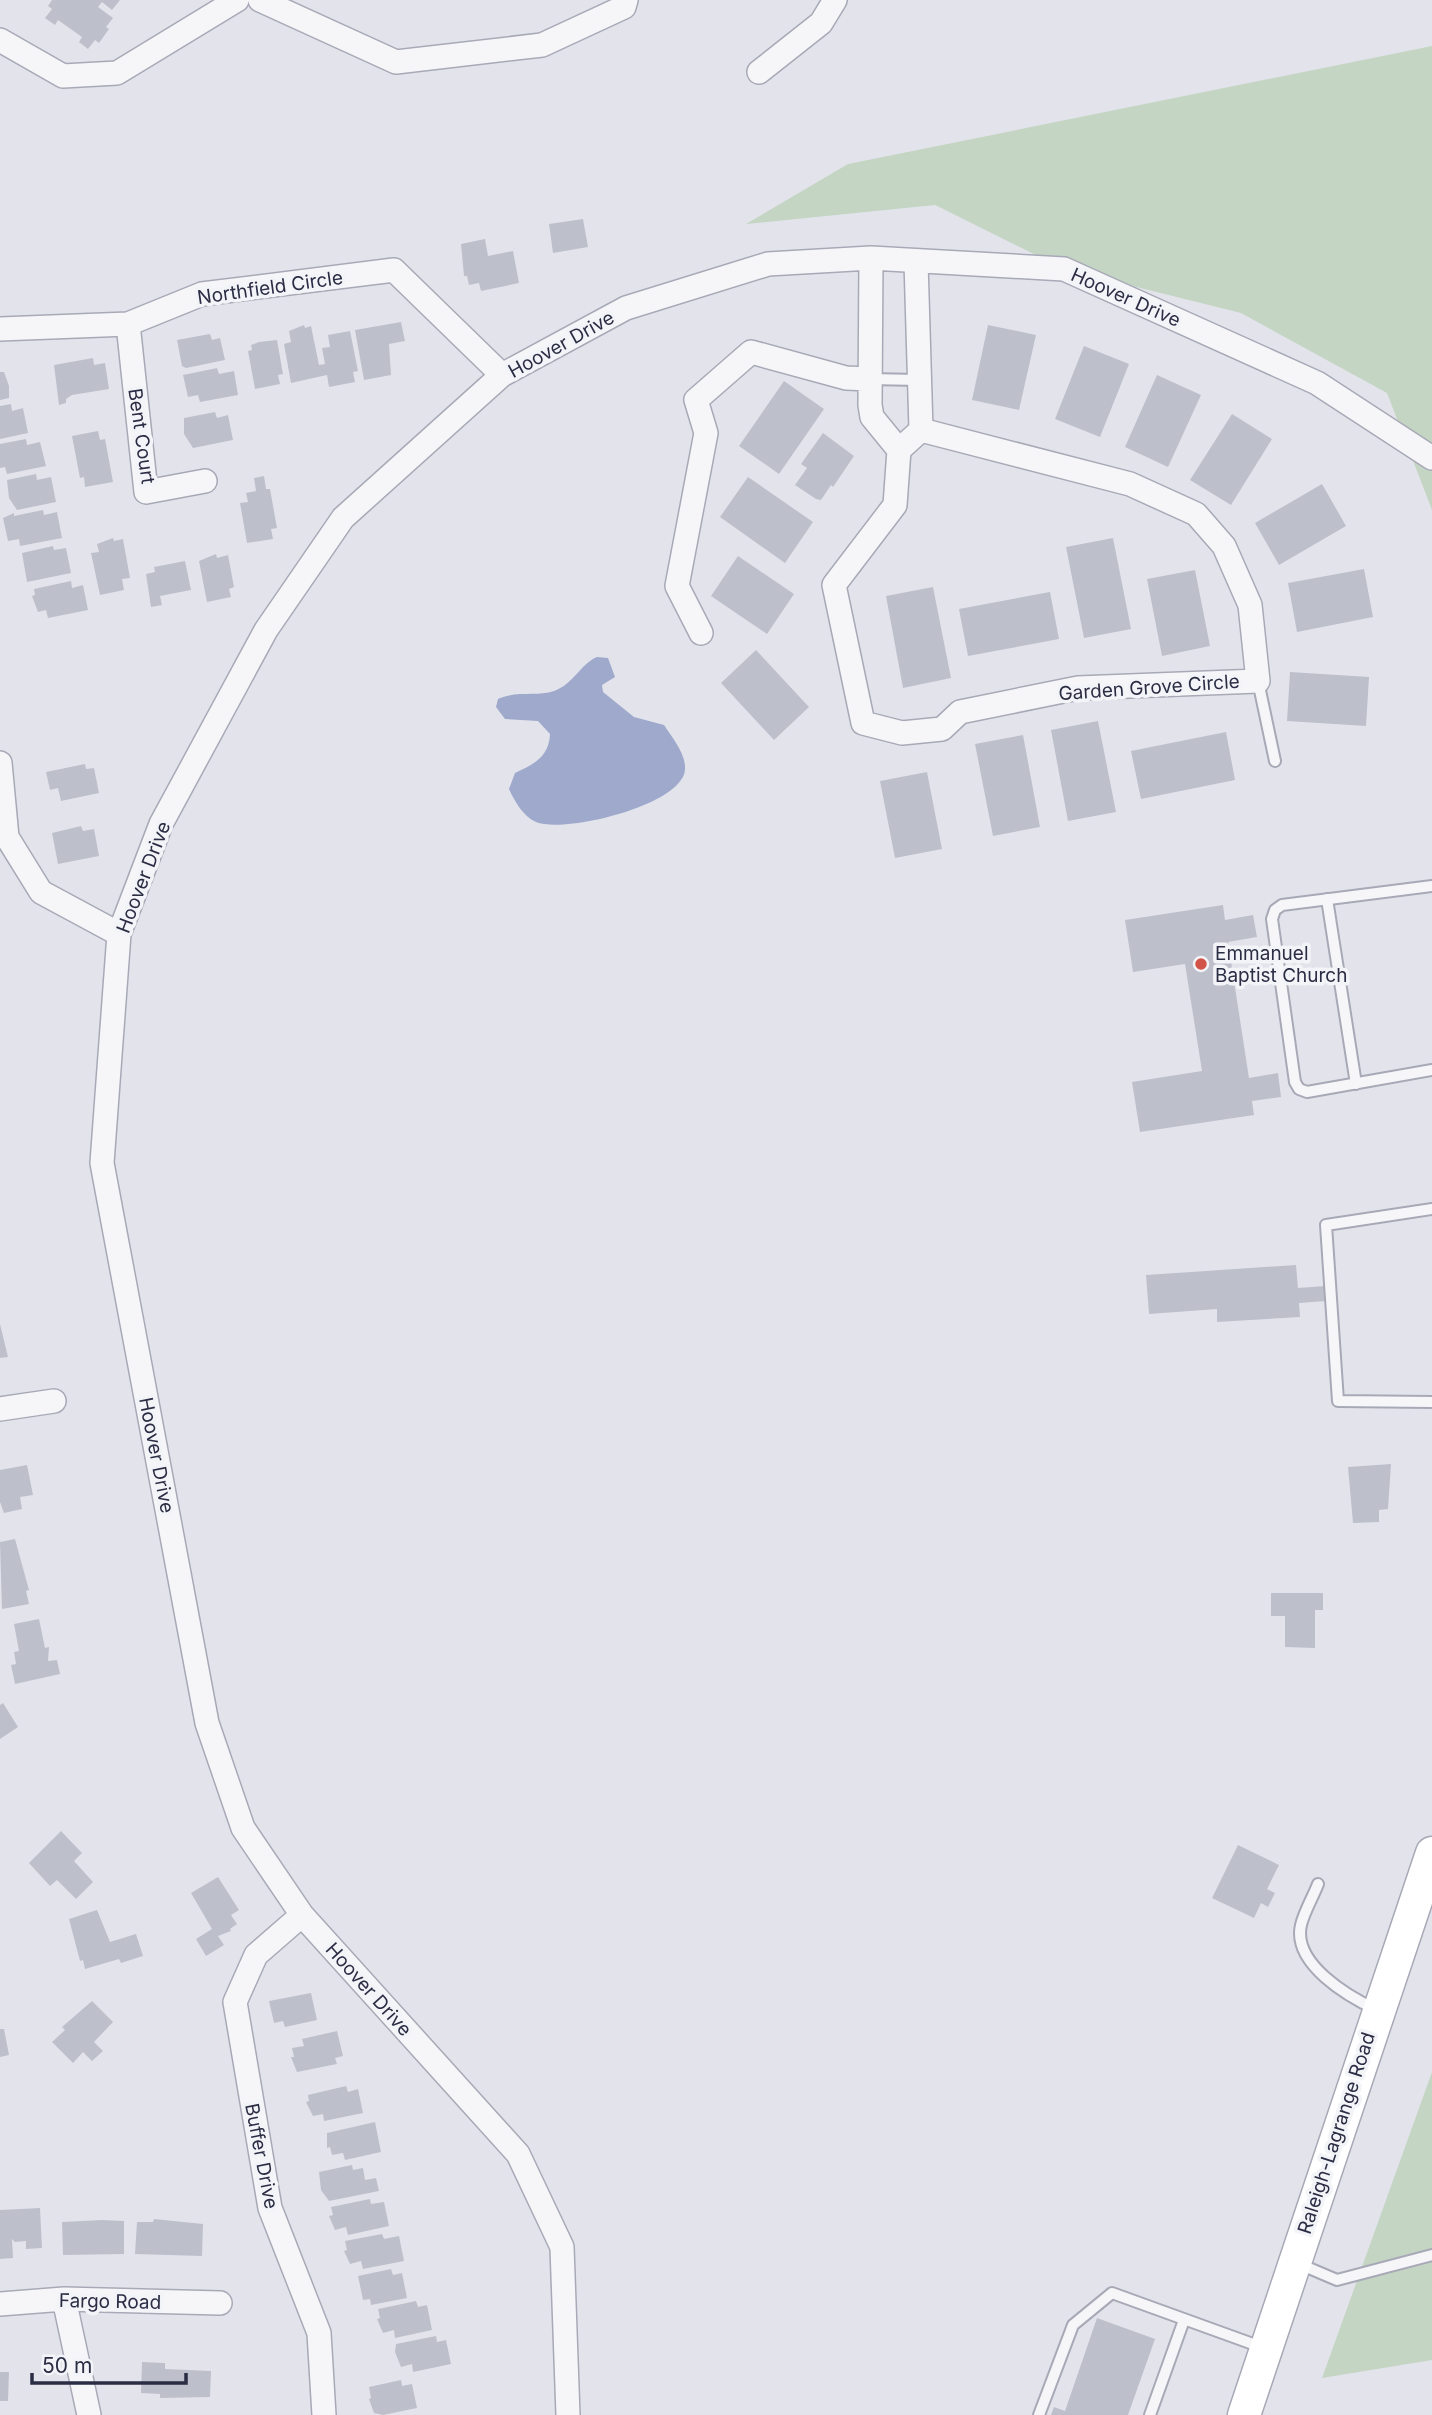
<svg xmlns="http://www.w3.org/2000/svg" width="1432" height="2415" font-family="Inter,sans-serif">
  <rect width="100%" height="100%" fill="#e3e4eb"/>
  <path fill="#c4d5c4" d="M1432,46V510L1387,393L1241,313L1064,269L935,205L746,224L848,164Z
    M1432,2072V2360L1322,2378Z"/>
  <path fill="#9ea9cc" d="M597,657L608,658L615,677L602,685L603,692L634,717L664,725C672,737 686,754 685,769C684,805 564,834 536,822C523,816 515,802 509,789L515,773C534,764 549,757 550,734L538,721L505,719L496,707L498,699C518,690 537,697 554,691C574,684 579,665 597,657Z"/>
  <path fill="#bdbfcb" d="M52,0H120L112,10L102,2L98,7L113,18L106,27L109,29L99,43L95,40L88,49L79,42L82,37L58,20L55,25L45,18L52,9L48,6Z
    M583,219L588,247L553,253L549,224Z
    M485,239L488,256L513,251L519,283L481,291L479,283L469,285L467,276H464L461,244Z
    M401,322L405,341L389,344L391,375L364,380L355,330Z
    M304,325L305,328L311,326L319,365L325,364L322,348L330,347L328,335L350,331L358,371L353,372L355,382L329,387L327,375L291,383L284,344L291,342L289,331Z
    M988,325L1036,335L1019,410L972,400Z
    M210,334L212,340L220,338L225,360L186,368L182,366L177,340Z
    M277,340L283,374L278,375L280,384L255,389L248,351L252,350L251,345L259,342Z
    M1084,346L1129,364L1100,437L1055,419Z
    M93,358L94,365L105,363L109,389L72,395L66,399V403L59,405L54,365Z
    M217,368L219,374L234,371L238,395L200,402L198,395L188,397L183,375Z
    M0,372H4L9,386V398L0,400Z
    M1157,375L1201,395L1168,467L1125,447Z
    M784,381L824,409L779,474L739,446Z
    M11,404L12,411L23,408L28,433L0,439V406Z
    M215,412L217,418L228,415L233,440L193,448L184,434V418Z
    M1232,414L1272,439L1231,505L1190,480Z
    M98,431L100,440L105,439L113,482L85,487L84,477L80,478L72,436Z
    M823,433L854,456L833,487L831,485L821,500L816,499L795,485L807,468L801,464Z
    M26,439L27,445L40,442L46,466L7,474L5,467L0,468V444Z
    M36,474L37,480L51,477L56,502L17,510L9,498L7,480Z
    M264,476L266,489H270L277,528L271,529L273,539L247,543L240,503L248,502L246,493L256,491L254,478Z
    M748,477L813,522L785,563L720,517Z
    M1322,484L1346,526L1279,565L1255,523Z
    M43,510L44,515L57,512L62,538L20,546L19,539L8,541L3,518L14,513V516Z
    M113,538L114,541L123,539L130,578L122,579L124,590L100,595L91,553L99,552L97,544Z
    M1113,538L1131,629L1084,638L1066,547Z
    M53,546L54,550L66,548L71,573L27,582L22,553Z
    M216,554L217,558L228,555L234,587L229,589L231,597L207,602L199,561Z
    M738,556L794,594L767,634L711,596Z
    M185,561L191,590L160,596L162,605L151,607L146,574L155,572L154,567Z
    M1364,569L1373,617L1297,632L1288,583Z
    M1195,570L1210,646L1162,656L1147,579Z
    M71,581L72,588L83,585L88,610L48,618L46,610L38,612L32,596L35,595L34,589Z
    M933,587L951,678L903,688L886,596Z
    M1050,592L1059,639L968,656L959,609Z
    M756,650L809,707L774,740L721,683Z
    M1290,672L1369,677L1366,726L1287,721Z
    M1098,721L1116,812L1068,821L1051,730Z
    M1226,732L1235,780L1141,799L1131,751Z
    M1023,735L1040,827L993,836L975,744Z
    M85,764L86,769L94,768L99,793L61,801L58,788L50,790L46,772Z
    M927,772L942,849L895,858L880,781Z
    M81,826L83,831L94,829L99,856L58,864L52,833Z
    M1223,905L1225,920L1253,915L1257,937L1228,942L1249,1078L1278,1073L1281,1097L1252,1101L1254,1115L1140,1132L1132,1082L1202,1071L1185,964L1133,972L1125,920Z
    M1296,1265L1298,1288L1325,1286L1326,1301L1299,1303L1300,1317L1217,1322V1309L1149,1314L1146,1275Z
    M0,1324L8,1357L0,1358Z
    M1391,1464L1388,1509L1379,1510V1522L1353,1523L1348,1467Z
    M27,1465L33,1495L20,1497L22,1509L4,1513L0,1502V1470Z
    M15,1539L29,1590L26,1591L29,1604L2,1609L0,1542Z
    M1271,1593H1323V1610H1315V1648L1285,1647V1616H1271Z
    M39,1619L45,1648L49,1647L48,1661L57,1660L60,1674L15,1684L11,1665L16,1664L14,1652L19,1651L14,1624Z
    M3,1703L18,1727L0,1739V1705Z
    M61,1831L82,1853L74,1861L93,1882L76,1899L57,1880L50,1886L29,1863Z
    M1238,1845L1279,1865L1267,1889L1275,1893L1268,1907L1261,1903L1254,1918L1212,1898Z
    M218,1877L239,1910L231,1915L237,1924L230,1929L231,1931L218,1936L224,1945L206,1956L196,1939L212,1929L191,1893Z
    M97,1910L110,1942L136,1934L143,1956L121,1963L119,1959L85,1969L83,1960L80,1961L69,1919Z
    M311,1993L317,2020L285,2027L283,2021L274,2023L269,2001Z
    M92,2001L113,2022L94,2042L103,2051L92,2061L83,2052L73,2063L52,2042L65,2030L62,2027Z
    M0,2029H4L9,2055L0,2057Z
    M337,2031L343,2056L335,2058L337,2064L297,2072L291,2057H294L292,2048L304,2046L302,2039Z
    M346,2086L348,2092L358,2089L363,2113L324,2121L323,2114L313,2116L306,2102L309,2101L308,2095Z
    M375,2122L381,2152L345,2160L343,2153L332,2155L330,2147L327,2148V2133Z
    M352,2165L353,2170L363,2168L365,2180L376,2178L379,2191L329,2201L321,2190L319,2172Z
    M370,2199L371,2204L384,2202L389,2226L348,2235L346,2227L335,2230L329,2216L333,2215L331,2207Z
    M40,2208L42,2248L26,2249V2241L15,2242L12,2239L13,2258L0,2259V2210Z
    M154,2219L203,2224L202,2256L135,2254L137,2222H153Z
    M102,2220L124,2221V2254L63,2255L62,2222Z
    M382,2234L384,2239L399,2236L404,2261L363,2269L361,2261L350,2264L344,2251L347,2250L345,2241Z
    M391,2269L393,2275L402,2273L407,2298L371,2305L370,2299L363,2300L358,2276Z
    M416,2301L418,2307L427,2305L432,2330L395,2338L394,2330L383,2333L377,2319L380,2318L378,2309Z
    M1097,2318L1155,2339L1128,2415H1051L1054,2407L1065,2411Z
    M436,2336L437,2342L446,2340L451,2364L413,2372L412,2364L401,2367L395,2352L396,2344Z
    M142,2362L165,2363V2369L211,2371L210,2397L160,2398V2394L141,2393Z
    M0,2372H9L8,2401H0Z
    M401,2380L402,2386L412,2384L417,2408L383,2415L374,2413L369,2399L371,2398L369,2387Z"/>
  <g fill="none" stroke-linecap="round" stroke-linejoin="round">
    <defs>
      <path id="service" d="M869,379L919,380
        M1258,681L1275,761
        M1432,886L1282,905L1275,910L1272,919L1295,1082L1299,1089L1307,1092L1432,1070
        M1327,899L1356,1084
        M1432,1209L1326,1225L1338,1401L1432,1402
        M1318,1884C1313,1897 1304,1912 1301,1925C1292,1964 1349,1997 1377,2010
        M1297,2263L1337,2280L1432,2255
        M1039,2415L1073,2325L1112,2293L1264,2348
        M1150,2415L1184,2320"/>
      <path id="minor" d="M260,0L396,62L542,45L624,7L626,0
        M0,40L63,76L117,73L237,0
        M759,72L821,23L835,0
        M871,258L870,405L872,417L899,450
        M916,262L921,430L1130,484L1196,514L1224,546L1250,605L1258,681L1078,688L960,712L942,729L902,733L863,723L834,585L895,505L899,450L921,430
        M128,324L146,492L205,481
        M0,329L128,324L202,294L394,270L502,375
        M701,633L677,586L706,433L696,400L751,352L846,378L869,379
        M0,763L7,837L41,892L119,934
        M0,1409L54,1401
        M302,1915L256,1955L235,2002L270,2208L319,2333L324,2415
        M64,2299L89,2415
        M0,2304L64,2299L220,2303
        M568,2415L562,2247L518,2154L302,1915L243,1828L207,1723L102,1163L119,934L161,824L266,630L343,518L502,375L626,308L768,264L871,258L1064,269L1317,383L1432,458"/>
      <path id="secondary" d="M1244,2415L1432,1853"/>
    </defs>
    <use href="#service" stroke="#a8a9b6" stroke-width="14"/>
    <use href="#minor" stroke="#a8a9b6" stroke-width="26"/>
    <use href="#secondary" stroke="#a8a9b6" stroke-width="35"/>
    <use href="#service" stroke="#f6f6f9" stroke-width="10"/>
    <use href="#minor" stroke="#f6f6f9" stroke-width="23"/>
    <use href="#secondary" stroke="#fff" stroke-width="32"/>
  </g>
  <circle fill="#d25347" stroke="#f3f4f8" stroke-width="2.5" cx="1201" cy="964" r="7"/>
  <g text-anchor="middle" stroke-width="7" stroke-linejoin="round" paint-order="stroke">
    <g font-size="19" fill="#2a2d44" stroke="#f3f4f8">
      <text transform="translate(270 287) rotate(-8)" y="7">Northfield Circle</text>
      <text transform="translate(1126 297) rotate(24)" y="7">Hoover Drive</text>
      <text transform="translate(561 344) rotate(-29)" y="7">Hoover Drive</text>
      <text transform="translate(142 436) rotate(82)" y="7">Bent Court</text>
      <text transform="translate(1149 687) rotate(-4)" y="7">Garden Grove Circle</text>
      <text transform="translate(143 877) rotate(-69)" y="7">Hoover Drive</text>
      <text transform="translate(157 1455) rotate(79)" y="7">Hoover Drive</text>
      <text transform="translate(369 1989) rotate(48)" y="7">Hoover Drive</text>
      <text transform="translate(1336 2133) rotate(-72)" y="7">Raleigh-Lagrange Road</text>
      <text transform="translate(262 2156) rotate(79)" y="7">Buffer Drive</text>
      <text transform="translate(110 2301) rotate(1)" y="7">Fargo Road</text>
    </g>
    <g font-size="19" fill="#2a2d44" stroke="#f3f4f8" text-anchor="start">
      <text x="1215" y="960">Emmanuel<tspan x="1215" dy="22">Baptist Church</tspan></text>
    </g>
  </g>
  <path d="M32 2373v10h154v-10" fill="none" stroke="#2a2d44" stroke-width="3.5"/>
  <text x="42" y="2373" font-size="21" fill="#2a2d44" stroke="#f3f4f8" stroke-width="5" paint-order="stroke">50 m</text>
</svg>
